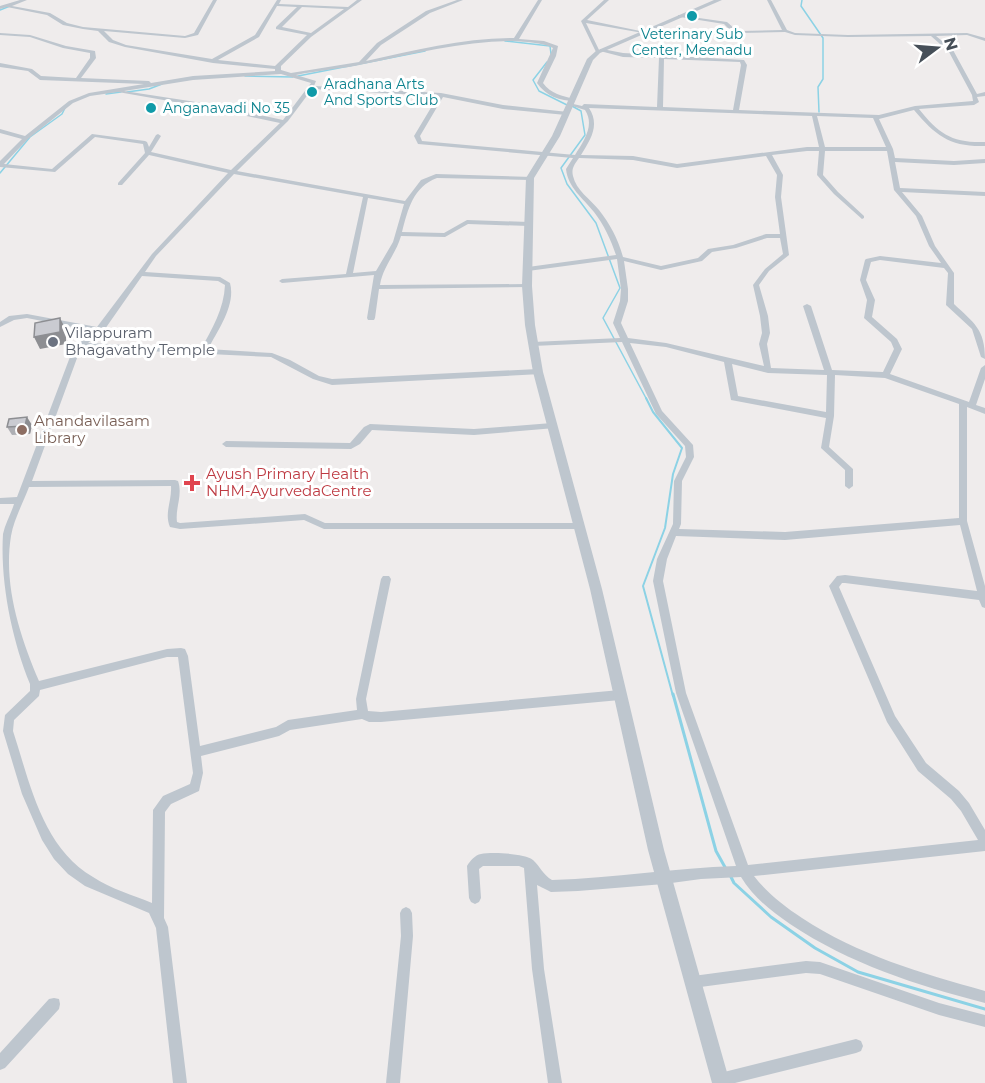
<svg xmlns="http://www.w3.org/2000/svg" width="985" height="1083" font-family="Montserrat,sans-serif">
  <rect width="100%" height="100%" fill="#efecec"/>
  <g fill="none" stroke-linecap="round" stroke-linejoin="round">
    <path stroke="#8cd2e5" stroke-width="1.5" d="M802,0L801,6L823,38V79L818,87L819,112
      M0,10L10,6
      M505,41L550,46L551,54
      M547,62L533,80L539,91L567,105
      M245,76L293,77
      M298,76L425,51
      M127,92L149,89L162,84
      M106,94L121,92
      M572,106L581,111L585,135L561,168L567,184L596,223L620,288L603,318L647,400
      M0,173L30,137L62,114L65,108"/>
    <path stroke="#8cd2e5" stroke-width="2" d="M646,398L653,412L682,448L673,474L665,528L643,586L673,696"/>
    <path stroke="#8cd2e5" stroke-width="3" d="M673,694L716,851L726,869
      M731,877L734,883L771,917L815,948L858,972L985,1009"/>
    <path fill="#bec6ce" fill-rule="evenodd" d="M20,0H27L12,6L50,13L67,23L83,27L185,36L194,33L213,0H217L198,35L185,38L104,31L113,40L126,45L212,59L255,35L277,0H281L279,4L348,7L357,0H362L311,37L281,66V70L291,73L359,62L377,43L426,11L457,0H463L430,13L381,45L366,61C415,50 464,38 514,38L538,0H542L519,39L544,41L558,46L556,56L543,83C551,94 562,96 575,99V101C560,101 546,96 537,83L553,48C541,42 526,42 513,41C462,41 414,54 364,64C342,69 319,70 296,75L316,81L314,86L441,93L503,105L568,112V114L566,115L503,109L443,97L420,136L422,141L564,154L575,155C584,141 595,125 585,110L569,105V103L582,106L584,104L657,107L659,58L623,57L600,51V49H602L623,53L744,60L747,65L739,110L879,115L915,106L973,101L972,95L949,52L931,36L848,37L795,35L785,32L740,33L731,31L724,24L680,17H678V15L727,22L735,29L740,31L782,30L767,0H771L787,30L795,33L848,35L967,33L985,38V41L967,35L936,36L953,50L977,94L985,92V96L977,97L979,102L974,105L919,109C939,134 952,143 985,142V146C950,147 936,136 914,110L879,119L893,149L895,158L954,161L985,159V163L954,165L895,162L900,188L985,192V196L902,192L922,216L935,246L954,273V304C974,323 985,329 985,359L981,357L972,329L946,305L948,273L944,268L880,260L871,262L866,280L875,300L872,317L897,339L902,349L890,374L969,402L981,368L985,365V379L976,405L985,408V414L967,407V521L985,586V608L982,607L979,600L845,583H842L839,587L895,716L926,763L959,791L969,803L985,830V851L754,876C767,893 784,906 802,918C858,955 921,973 985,991V1003C916,985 850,964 790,924C771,911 753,897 741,877L701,879L664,884L578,891L551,892L537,885L544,969L562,1083H548L532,969L524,868L519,866H483L479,869L481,898L479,902L475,904L471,902L469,898L467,866C470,861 475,855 481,854C491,852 525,853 533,860C540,866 543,875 552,880C614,878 675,868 736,866L676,693L653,581L657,559L673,524L674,481L686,457L685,446L656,414L622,342L533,346L529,344L533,342L620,338L613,323L620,301L621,289L617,259L528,271L525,269L528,267L616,255C611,240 604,225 594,212C583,198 568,188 566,169L573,158L418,144L414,136L438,96L312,89L288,121L237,171L405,201L421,180L436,174L532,177V179L530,180L437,178C413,187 408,209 402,232L444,233L467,220L529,222L532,224L529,226L468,224L445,237L401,236C396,254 383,266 380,285L527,284L529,285V287L379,289L375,318L374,320H368L367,318L374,275L282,283L279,281L282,279L346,274L363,197L234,174L156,256L145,272L220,277L230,283C236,305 218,330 208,349L272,353L290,360L319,376L332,379L538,369L542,372L541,374L332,385L313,379L271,357L83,348L80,350L32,481L175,480L178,481C183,495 175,508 177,522L180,523L305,514L325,523H579L582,524L583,526L582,528L579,529H324L304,520L180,529L170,527C164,513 172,501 171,486L29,487C23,503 14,519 11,536C3,585 20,636 39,681L167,649L181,648L185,649L188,656L200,746L276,727L288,720L357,710L356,699L381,579L383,576H389L391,579L366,699L368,711L381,712L620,690L624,692L625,695L624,698L620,700L381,722H369L362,719L290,730L279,736L201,756L203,773L199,791L171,804L165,812L164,918L168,927L187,1083H173L156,928L149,913L85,886L68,874L54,859L42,840L22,794L3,731L5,715L30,691V684C12,640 0,582 3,534C5,524 11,514 14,504H0V498L17,497L73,349L93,331L27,318L14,320L0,327V322L9,316L27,314L97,327L152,254L228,173L149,155L122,185H118V183L145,153L143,144L95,137L55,172L0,167V161L22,139L0,133V129L25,136L69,101L89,93L144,84L40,80L28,71L0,67V63L32,69L41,76L76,78L90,58V53L63,48L30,37L0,35V33L30,35L66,46L95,51L96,58L81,78L149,81L151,83L193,76L275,71V69L213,63L125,47L109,42L98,31L83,29L63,25L47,15L7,7L0,9V6ZM277,6L297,7L276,27V29L307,35L275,66L218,60L259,37ZM302,7L344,9L311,33L282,27ZM664,59L740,62L741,65L733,110L663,107ZM281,74L311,83L283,120L209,104L124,91L193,80ZM118,92L209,108L280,123L231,170L151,152L161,136L158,134L156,135L149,147L147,142L145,141L92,134L52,169L4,164L28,139L73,103L90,96ZM589,108L812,116L819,147H807L677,164L633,156L581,155C591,139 600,125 589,108ZM817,116L873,118L886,147H825ZM807,151H819L817,175L834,194L862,219L864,218V216L838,192L823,175L825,151H887L894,190L916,216L929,246L941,263L880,256L866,259L865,260L860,280L867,300L864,318L891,342L894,349L883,372L832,370L811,306L807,304L803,306L824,370L771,368L767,344L770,333L768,316L759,285L769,271L789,255L781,197L783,175L772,155ZM766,156L777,175L775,197L780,234H766L733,245L708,249L698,258L661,266L623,257C618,239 610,224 599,210C590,199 576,190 573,176C571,168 575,164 579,158L633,160L677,168ZM368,198L404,204L393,242L376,271L353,273ZM767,238H780L783,254L765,269L753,285L760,316L762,333L759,344L764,366L666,343L628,338L621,323L628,301V289L624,261L661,270L702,261L712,252L736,248ZM142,276L218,281L225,285C224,309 212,329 201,349L88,343L105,329ZM630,343L666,347L724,362L731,400L826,418L821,448L845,470V486L849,489L853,486V469L829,447L834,416L835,375L885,378L959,404V518L785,532L679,529L681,524L682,481L694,457L693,445L662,411ZM732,364L768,373L827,375L826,412L738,396ZM960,525L977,591L845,575L837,576L829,586L887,722L918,771L951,799L961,811L978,840L748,865L686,693L663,581L667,559L676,536L785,540ZM167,657H178L193,773L190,784L163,796L153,810L152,903C133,895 111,889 93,877C42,847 30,783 13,731L14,720L39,696L40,690Z
      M604,0H609L587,20L645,32L643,33L586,23L600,52L598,53L596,52L581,21Z
      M552,423L556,426L555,428L474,435L372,430L360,444L351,449L226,447L222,444L226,441L350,443L364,427L370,424L474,429Z
      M406,907L410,909L412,913L413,936L400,1083H386L401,936L400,913L402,909Z
      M806,961L820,962L939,1003L985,1015V1027L939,1015L820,974L806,973L693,988L689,986L687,982L689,978L693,976Z
      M54,998L59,999L60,1004L59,1009L5,1068L0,1070V1053L49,999Z
      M856,1039L861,1041L863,1046L861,1051L856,1053L735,1083H715L713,1080L715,1075L720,1073Z"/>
    <path fill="#bec6ce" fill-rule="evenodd" d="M714,0H722L600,53L593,60L560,136L534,178L532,286L535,325L543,372L602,589L664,850L730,1083H712L648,850L590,589L533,372L525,325L522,286L526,178L552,136L587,59L596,51Z"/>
  </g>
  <path fill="#aeafb4" d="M32,425L30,434L12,435L7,427Z"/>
  <path fill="#8d8e92" d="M60,318L66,330V344L40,349L34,337Z
    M27,417L32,425L30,434L25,426Z"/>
  <path fill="#cacbd1" stroke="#8d8e92" stroke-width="1.5" d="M60,318V332L34,337L35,323Z
    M27,417L25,426L7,427L9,419Z"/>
  <g fill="#0f9aa8" stroke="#fff" stroke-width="2">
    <circle cx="692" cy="16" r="6"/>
    <circle cx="312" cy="92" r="6"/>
    <circle cx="151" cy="108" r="6"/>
  </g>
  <circle fill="#6b7280" stroke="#fff" stroke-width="2" cx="53" cy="342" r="6"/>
  <circle fill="#8d6e63" stroke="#fff" stroke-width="2" cx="22" cy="430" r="6"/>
  <path fill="#e0444e" stroke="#fff" stroke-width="2" d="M189 474h6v6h6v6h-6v6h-6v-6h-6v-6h6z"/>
  <g text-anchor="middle" stroke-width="6" stroke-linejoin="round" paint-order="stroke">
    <g font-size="14" fill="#0d838f" stroke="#fff" text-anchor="start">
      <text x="692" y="39" text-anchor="middle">Veterinary Sub<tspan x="692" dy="16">Center, Meenadu</tspan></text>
      <text x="324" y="89">Aradhana Arts<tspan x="324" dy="16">And Sports Club</tspan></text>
      <text x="163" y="113">Anganavadi No 35</text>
    </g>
    <g font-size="15" fill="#5b616d" stroke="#fff" text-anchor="start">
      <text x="65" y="338">Vilappuram<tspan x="65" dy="17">Bhagavathy Temple</tspan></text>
    </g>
    <g font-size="15" fill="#785e54" stroke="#fff" text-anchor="start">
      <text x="34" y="426">Anandavilasam<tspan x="34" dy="17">Library</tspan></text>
    </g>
    <g font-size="15" fill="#be3a42" stroke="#fff" text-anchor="start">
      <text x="206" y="479">Ayush Primary Health<tspan x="206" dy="17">NHM-AyurvedaCentre</tspan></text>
    </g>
  </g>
  <g transform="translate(937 48) rotate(74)" stroke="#ffffff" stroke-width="4.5" paint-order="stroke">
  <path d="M0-4.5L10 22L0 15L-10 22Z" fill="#464f58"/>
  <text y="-9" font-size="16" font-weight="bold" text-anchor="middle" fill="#464f58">N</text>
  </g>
</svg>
